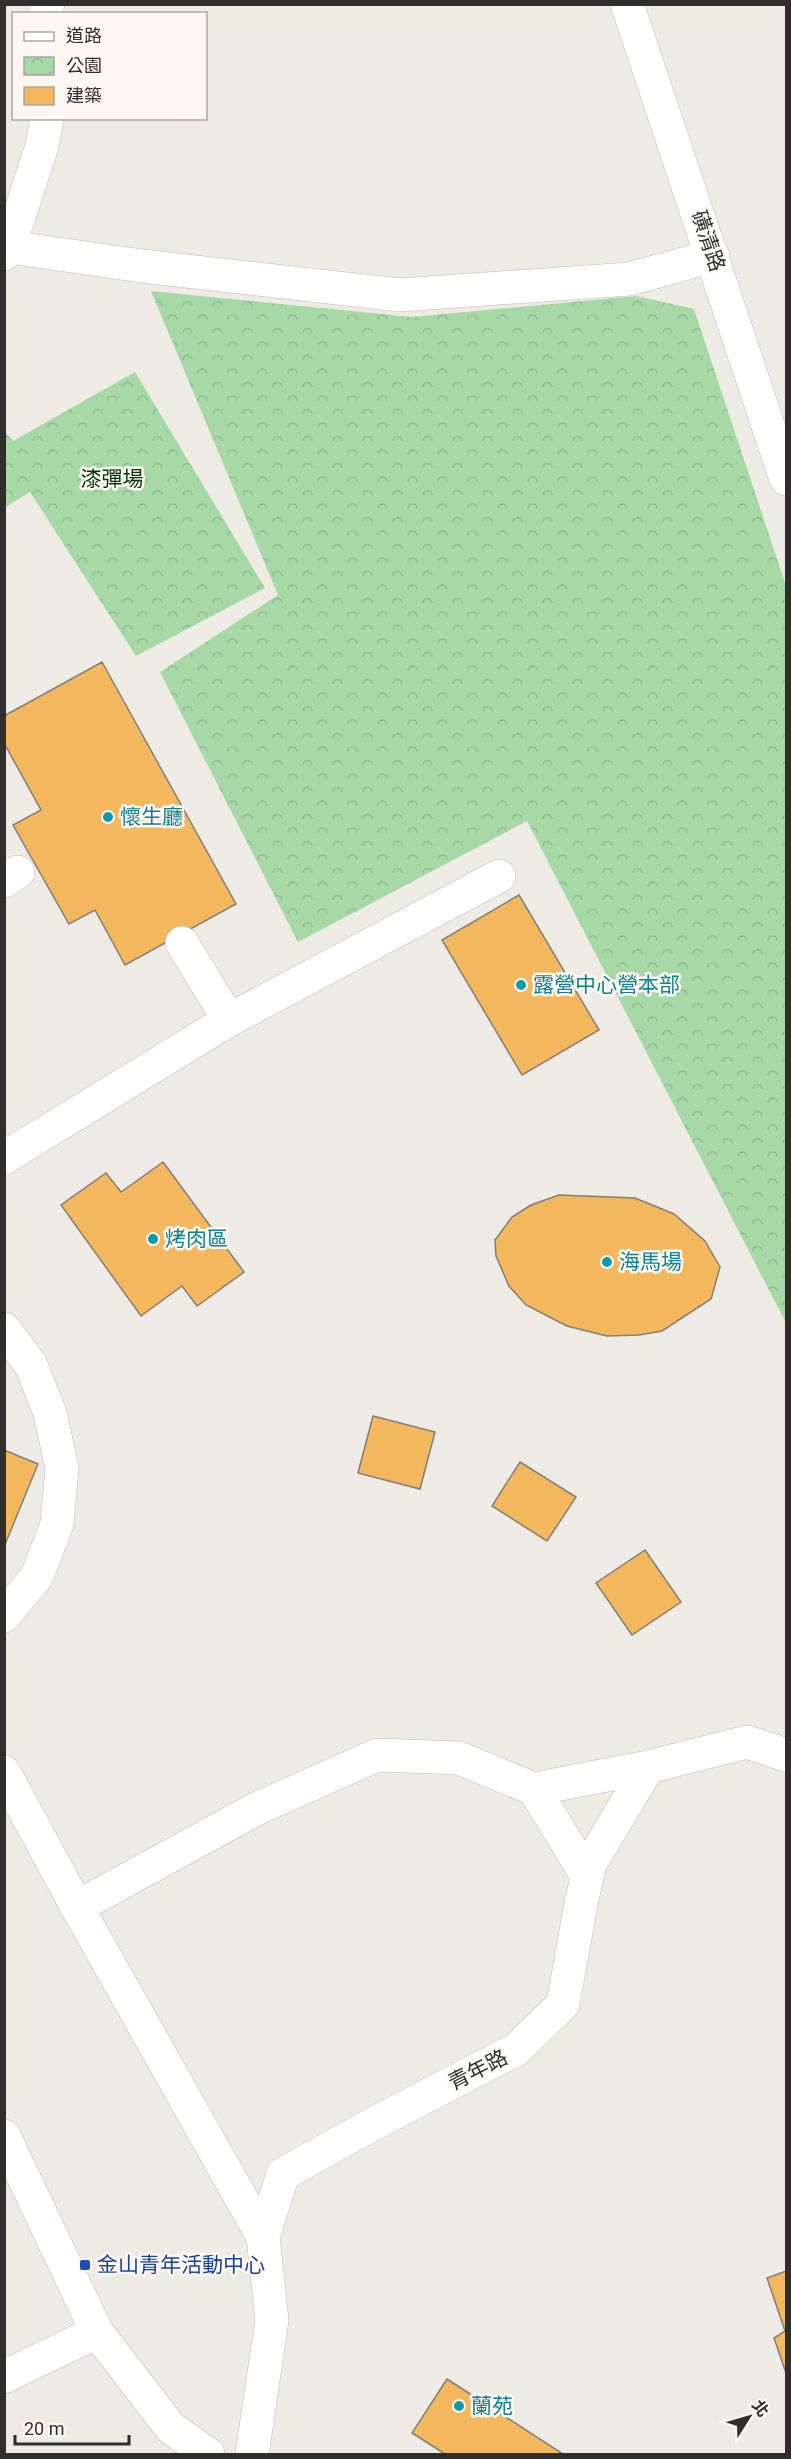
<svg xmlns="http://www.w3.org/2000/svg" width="791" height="2459" font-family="Roboto,'Noto Sans TC',sans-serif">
  <defs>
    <pattern id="park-crowns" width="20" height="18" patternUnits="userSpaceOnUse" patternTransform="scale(1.5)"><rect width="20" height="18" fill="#a7d9a6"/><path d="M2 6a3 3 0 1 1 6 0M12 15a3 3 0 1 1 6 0" fill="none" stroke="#90bb8f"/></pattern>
  </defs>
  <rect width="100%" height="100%" fill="#eeeae4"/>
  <path fill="url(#park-crowns)" d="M151,291L412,317L636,296L694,309L786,586V1323L527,821L298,942L160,672L278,595Z
    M135,372L265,588L136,656L30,492L4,508L5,432L13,441Z"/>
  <path fill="#f3b85d" stroke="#827f7a" stroke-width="1.5" d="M102,662L236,904L125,965L95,910L69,924L13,825L41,810L4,743V716Z
    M519,895L599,1030L522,1075L442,940Z
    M163,1162L244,1272L197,1306L182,1286L141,1316L61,1205L106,1173L121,1192Z
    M559,1195L635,1198L674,1214L705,1241L720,1267L711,1299L662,1331L639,1335L607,1336L567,1326L526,1305L509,1286L496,1256L495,1240L512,1217L531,1205Z
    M373,1416L435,1432L420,1489L358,1473Z
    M4,1450L38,1464L4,1547Z
    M520,1462L576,1497L547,1541L492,1506Z
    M645,1550L681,1602L632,1635L596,1583Z
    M786,2271V2373L774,2338L785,2331L767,2278Z
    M447,2379L563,2454H445L412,2433Z"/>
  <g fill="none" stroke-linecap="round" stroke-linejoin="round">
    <defs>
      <path id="minor" d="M627,4L786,479
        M45,14L48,4
        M9,247L42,146L47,118
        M4,254L9,247L142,266L400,295L629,279L713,256
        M4,881L18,872
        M182,943L229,1020
        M4,1158L229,1020L499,876
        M4,1329L31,1365L50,1413L62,1468L57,1524L37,1576L4,1616
        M4,1772L77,1907L263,2237
        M534,1789L587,1876
        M77,1907L256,1809L377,1755L459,1758L534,1789L648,1767L747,1742L786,1755
        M4,2136L97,2332L171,2428L208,2454
        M4,2377L97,2332
        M252,2454L272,2320L263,2237L283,2174L373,2124L517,2049L563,2004L581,1904L590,1864L648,1767"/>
    </defs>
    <use href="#minor" stroke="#bebab5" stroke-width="34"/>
    <use href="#minor" stroke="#fff" stroke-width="33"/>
  </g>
  <g fill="#0f9aa8" stroke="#fcf7f2" stroke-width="2">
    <circle cx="108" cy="817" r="6"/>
    <circle cx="521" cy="985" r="6"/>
    <circle cx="153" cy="1239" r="6"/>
    <circle cx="607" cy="1262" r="6"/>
    <circle cx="459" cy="2406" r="6"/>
  </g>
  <rect fill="#1a4fb4" stroke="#fcf7f2" stroke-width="2" x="79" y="2259" width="12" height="12" rx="3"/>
  <g text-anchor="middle" stroke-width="5" stroke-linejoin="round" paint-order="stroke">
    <g font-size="21" fill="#2f2e2c" stroke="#fcf7f2">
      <text transform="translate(708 241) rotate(71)" y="7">磺清路</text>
      <text transform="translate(478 2070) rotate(-27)" y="7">青年路</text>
    </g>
    <g font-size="21" fill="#003705" stroke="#fcf7f2">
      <text x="112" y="486">漆彈場</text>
    </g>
    <g font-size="21" fill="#0d838f" stroke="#fcf7f2" text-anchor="start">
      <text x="120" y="824">懷生廳</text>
      <text x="533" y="992">露營中心營本部</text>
      <text x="165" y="1246">烤肉區</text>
      <text x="619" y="1269">海馬場</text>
      <text x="471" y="2413">蘭苑</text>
    </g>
    <g font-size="21" fill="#164399" stroke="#fcf7f2" text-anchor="start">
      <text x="97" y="2272">金山青年活動中心</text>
    </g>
  </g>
  <rect width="791" height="2459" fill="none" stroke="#2f2e2c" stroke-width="12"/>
  <rect x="12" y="12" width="195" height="108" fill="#fcf7f2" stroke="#aaa7a3" stroke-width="1.5"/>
  <rect x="24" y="32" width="30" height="9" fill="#ffffff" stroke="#aaa7a3" stroke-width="1.5"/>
  <text x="66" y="42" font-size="18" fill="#2f2e2c">道路</text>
  <rect x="24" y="57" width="30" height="18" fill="url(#park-crowns)" stroke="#aaa7a3" stroke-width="1.5"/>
  <text x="66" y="72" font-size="18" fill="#2f2e2c">公園</text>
  <rect x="24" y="87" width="30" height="18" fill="#f3b85d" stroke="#aaa7a3" stroke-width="1.5"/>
  <text x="66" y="102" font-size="18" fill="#2f2e2c">建築</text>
  <g transform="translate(749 2417) rotate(53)" stroke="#fcf7f2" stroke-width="4.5" paint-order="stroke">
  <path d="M0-4.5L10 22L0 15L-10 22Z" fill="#2f2e2c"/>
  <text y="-9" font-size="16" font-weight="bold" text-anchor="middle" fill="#2f2e2c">北</text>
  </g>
  <path d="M15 2435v9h114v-9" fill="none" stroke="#2f2e2c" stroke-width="3"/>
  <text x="24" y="2435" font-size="18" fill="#2f2e2c" stroke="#fcf7f2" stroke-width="4.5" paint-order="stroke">20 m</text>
</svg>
